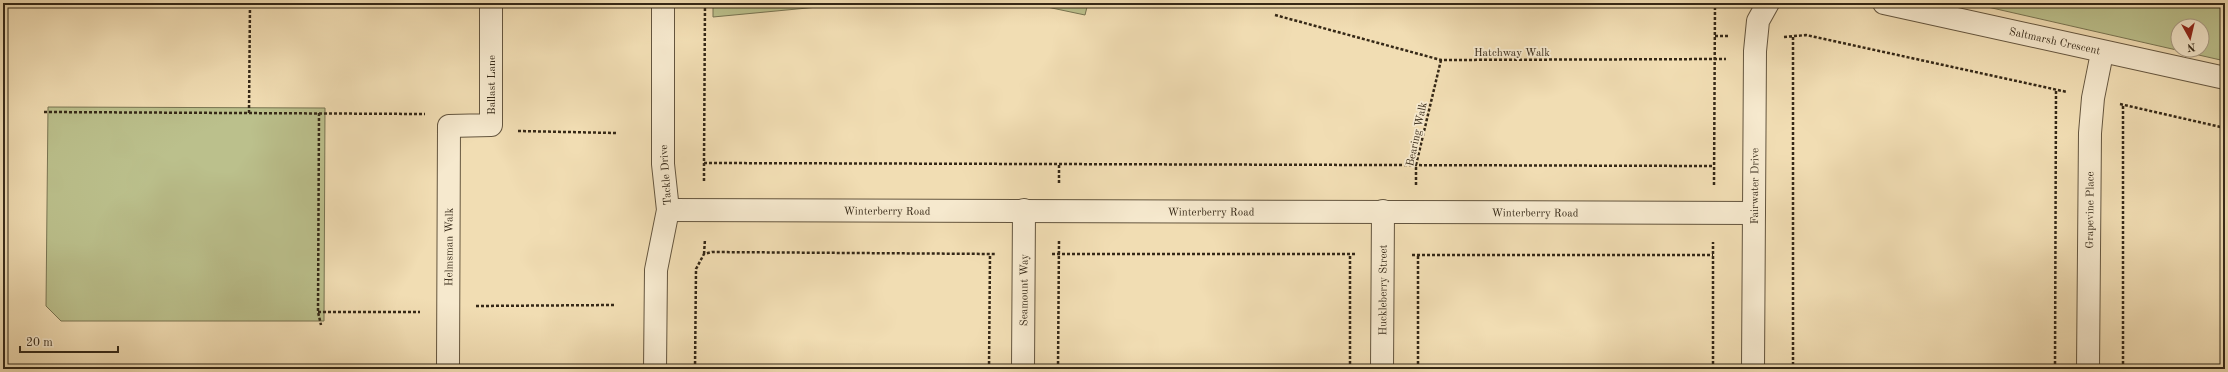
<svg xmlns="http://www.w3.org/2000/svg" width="2228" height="372" font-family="'Old Standard TT',serif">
  <rect width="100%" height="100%" fill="#f1ddb3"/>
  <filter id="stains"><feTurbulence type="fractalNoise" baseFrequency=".005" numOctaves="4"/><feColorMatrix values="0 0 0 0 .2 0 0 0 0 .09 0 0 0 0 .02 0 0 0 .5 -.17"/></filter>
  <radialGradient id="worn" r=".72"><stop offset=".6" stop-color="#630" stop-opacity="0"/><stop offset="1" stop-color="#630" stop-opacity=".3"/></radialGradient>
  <path fill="#bbc08c" stroke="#787452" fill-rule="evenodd" d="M713,3H860L713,17Z
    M1028,3H1088L1085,15Z
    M1970,3H2225V61ZM2178,26H2202V50H2178Z
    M48,107L325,108L324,321H61L46,306Z"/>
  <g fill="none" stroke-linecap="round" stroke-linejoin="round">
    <defs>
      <g id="minor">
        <path id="s1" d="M1884,3L2225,78"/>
        <path id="s2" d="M668,210L1754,213"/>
        <path id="s3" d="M448,369L449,126L491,125V3"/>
        <path d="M655,369L656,270L668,210L663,164V3"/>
        <path id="s4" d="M1023,369L1024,210"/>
        <path id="s5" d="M1382,369L1383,211"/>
        <path id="s6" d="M1753,369L1755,51L1758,21L1768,3"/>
        <path id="s7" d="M2088,369L2090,133L2093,98L2102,53"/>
      </g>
    </defs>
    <use href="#minor" stroke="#64553e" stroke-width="24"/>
    <path stroke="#352817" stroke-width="2.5" stroke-dasharray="3 2" stroke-linecap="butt" d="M705,3L704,163L1714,166
      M1275,15L1441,60L1726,59
      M1715,36H1729
      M1784,37L1806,35L2067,92
      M1793,37V369
      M2120,104L2225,128
      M44,112L425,114
      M249,113L250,3
      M319,113L318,312L321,325
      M518,131L616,133
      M704,163V182
      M1059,183V164
      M1416,185V165L1441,60
      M1714,185L1715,3
      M704,254L705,239
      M1052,254H1355
      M1412,255H1713
      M476,306L616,305
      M318,312H420
      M695,369L696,269L704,254L712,252L995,254
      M989,369L990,254
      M1058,369L1059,240
      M1350,369V254
      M1418,369V255
      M1713,369V242
      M2055,369L2056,90
      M2123,369V105"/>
    <use href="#minor" stroke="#f6e9ce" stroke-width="22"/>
  </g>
  <g text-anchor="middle" stroke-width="3.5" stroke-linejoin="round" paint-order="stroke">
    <g font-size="11" fill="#352817" stroke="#f6e9ce">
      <text dy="4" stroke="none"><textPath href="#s1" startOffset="175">Saltmarsh Crescent</textPath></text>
      <text x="1512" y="56">Hatchway Walk</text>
      <text transform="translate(491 85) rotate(-90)" y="4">Ballast Lane</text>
      <text transform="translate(1416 134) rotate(-78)" y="4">Bearing Walk</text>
      <text transform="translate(665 175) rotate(-94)" y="4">Tackle Drive</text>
      <text dy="4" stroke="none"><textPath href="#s6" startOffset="183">Fairwater Drive</textPath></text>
      <text dy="4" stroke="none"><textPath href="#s2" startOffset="219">Winterberry Road</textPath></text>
      <text dy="4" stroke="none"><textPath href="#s7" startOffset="159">Grapevine Place</textPath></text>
      <text dy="4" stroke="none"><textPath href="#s2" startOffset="543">Winterberry Road</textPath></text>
      <text dy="4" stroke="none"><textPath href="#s2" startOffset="867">Winterberry Road</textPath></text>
      <text dy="4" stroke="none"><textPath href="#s3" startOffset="122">Helmsman Walk</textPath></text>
      <text dy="4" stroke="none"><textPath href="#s4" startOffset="79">Seamount Way</textPath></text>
      <text dy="4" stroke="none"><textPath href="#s5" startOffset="79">Huckleberry Street</textPath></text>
    </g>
  </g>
  <rect width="2228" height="372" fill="none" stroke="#f1ddb3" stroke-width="16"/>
  <rect x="4" y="4" width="2220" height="364" fill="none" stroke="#352817" stroke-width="2"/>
  <rect x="8" y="8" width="2212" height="356" fill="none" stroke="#352817"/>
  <g transform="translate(2190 38) rotate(172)"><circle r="19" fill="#f6e9ce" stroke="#a99c85"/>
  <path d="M0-3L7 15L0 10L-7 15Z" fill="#8f2418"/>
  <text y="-6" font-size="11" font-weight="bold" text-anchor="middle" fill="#352817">N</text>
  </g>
  <path d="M20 346v6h98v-6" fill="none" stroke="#352817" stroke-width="2"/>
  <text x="26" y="346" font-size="12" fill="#352817" stroke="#f6e9ce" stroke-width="3" paint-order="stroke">20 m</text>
  <rect width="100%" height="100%" filter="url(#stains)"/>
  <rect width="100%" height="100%" fill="url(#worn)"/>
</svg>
